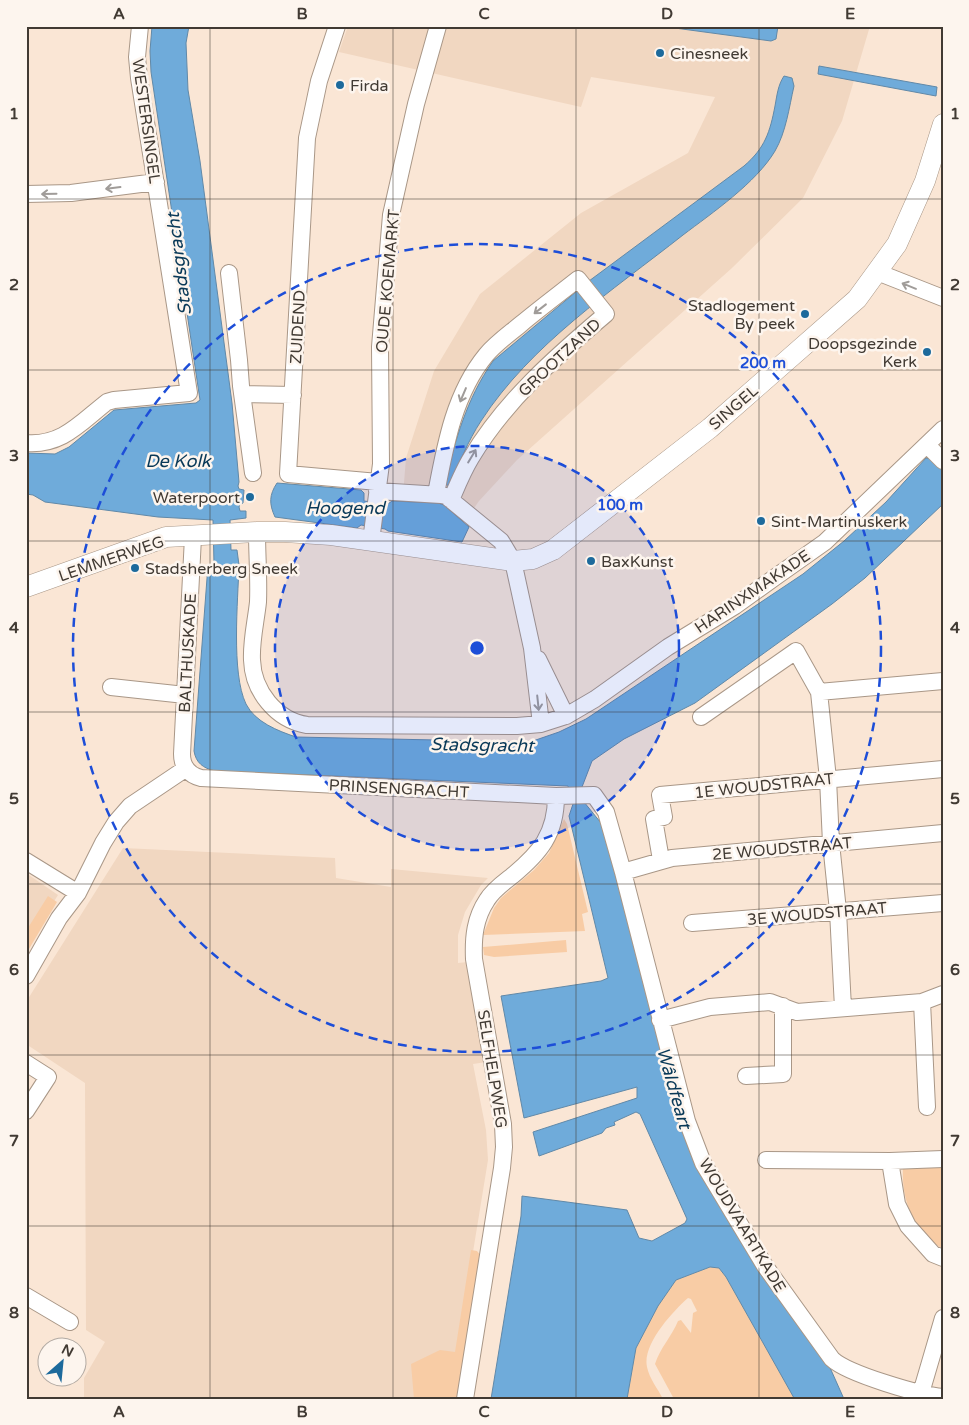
<svg xmlns="http://www.w3.org/2000/svg" width="969" height="1425" font-family="'Varela Round',sans-serif">
  <rect width="100%" height="100%" fill="#fae6d5"/>
  <path fill="#f1d7c1" d="M348,26L495,27L870,26L842,121L803,198L732,268L517,460L479,501L461,527L402,507L406,458L434,371L480,294L581,213L688,153L715,97L591,77L581,107L339,52Z
    M123,848L335,858L336,878L391,887V869L488,878L481,885L465,912L458,935V963L468,962L486,1062L473,1064L486,1130L488,1160L449,1399H84V1378L105,1342L86,1330L85,1083L29,1046L26,1034V1002Z
    M26,873L58,895L26,946Z"/>
  <path fill="#f8cca5" d="M564,819L567,824L588,912L582,914L585,931L483,935L494,908L501,898L534,870L549,853Z
    M48,896L57,902L26,954V931Z
    M566,940L567,952L494,957L484,955L483,947Z
    M903,1166L943,1167V1249C913,1231 901,1200 903,1166Z
    M471,1250L477,1251L481,1256L459,1399H414L411,1364L440,1350L455,1352Z
    M710,1267L719,1268L726,1277L795,1398L674,1399L655,1364C660,1348 672,1336 678,1321L681,1320L691,1333L693,1313L697,1311L691,1299L688,1298C672,1312 642,1345 647,1367C649,1378 658,1389 663,1399H627L636,1348L658,1306L676,1280Z"/>
  <path fill="#6fabda" stroke="#6189a8" d="M152,26H189L186,43L188,90L200,161L232,403L239,482L238,486L239,489L244,490L243,503L240,504L239,507L240,511H246V518L230,520L231,550H237L239,565C238,600 231,673 246,704C255,722 278,731 296,737L530,742L559,732L586,719L803,574L844,541L886,502L926,458L931,459L942,447L943,442V504L865,578L832,604L695,703L624,739L592,761L582,787L584,802L601,823L608,846L674,1100L827,1361L844,1399H792L794,1398L726,1277L719,1268L710,1267L676,1280L658,1306L636,1348L627,1399H491L521,1216L522,1196L627,1210L639,1238L652,1241L685,1223L687,1219L640,1114L636,1112L614,1122L615,1125L606,1128L602,1133L539,1156L533,1132L637,1098V1087L524,1118L501,996L601,981L608,978L569,816L573,804L568,786L215,771C203,768 196,763 194,751L208,565L214,564L213,520L158,517L45,502L33,495L26,494V453L55,454L69,447L114,410L196,403L200,400L151,72L150,51Z
    M660,26H778L776,39L771,41Z
    M819,66L937,87L936,96L818,74Z
    M784,76L792,78L794,86C789,108 786,132 775,151C756,183 712,213 683,235C612,291 531,344 481,421C468,441 459,463 450,486L444,484C456,439 466,400 493,361L589,281L744,166C765,148 770,132 775,106C777,95 778,85 784,76Z
    M277,483L361,490L364,493V501L388,504L392,501L438,503L444,505L469,527L462,542L388,531L385,529L361,525L357,528L275,517C269,504 269,495 277,483Z"/>
  <g fill="none" stroke-linecap="round" stroke-linejoin="round">
    <defs>
      <path id="minor" d="M337,26L319,81L307,138L288,474L378,482
        M26,194L71,193L156,182
        M877,272L943,298
        M229,273L239,360L241,386L253,473
        M242,394L293,395
        M26,443C62,446 80,423 107,402L114,400L189,393L139,78L137,57L140,26
        M927,445L943,461
        M377,491L441,495L446,496L501,541L513,561L532,648L541,724
        M436,494C445,446 454,394 486,355C496,343 509,334 521,324C539,309 559,294 578,279L606,314C555,357 505,401 471,458C463,471 457,486 451,500
        M257,532C257,555 259,579 258,602C256,621 251,641 252,660C253,691 276,720 307,725L517,726L541,724L566,716L595,699L668,647L735,606L774,578L825,542L943,429
        M193,537L182,754C182,767 189,775 201,778L556,796L594,795L606,812L623,872L687,1121L703,1163L765,1266L832,1359C848,1374 920,1395 943,1397
        M371,541L381,464L380,347L391,215L416,104L438,26
        M538,659L566,716
        M111,687L185,695
        M819,692L943,681
        M701,717L796,651L819,692L828,779L831,843L838,911L843,1008
        M661,860L654,819L664,817L660,795L943,769
        M26,861L78,893
        M623,872L672,858L943,833
        M692,923L943,903
        M26,976L59,918L78,893L103,843L116,822L130,806L185,769
        M922,1002L927,1107
        M660,1020L710,1007L770,1002L797,1012L922,1002L943,994
        M26,1063L48,1077L26,1111
        M746,1076L783,1074V1006
        M766,1160L890,1161L943,1159
        M890,1161L897,1204L908,1226L933,1254L943,1258
        M26,1296L70,1322
        M921,1393L943,1318
        M465,1399L502,1168L504,1147L503,1124L474,959C473,937 475,918 487,900C493,890 503,883 512,876C540,853 556,834 556,796"/>
      <path id="major" d="M26,587L166,537L257,532H285L331,535L513,561L533,559L553,550L710,428L857,299L897,244L925,181L943,124"/>
    </defs>
    <use href="#minor" stroke="#a99787" stroke-width="18"/>
    <use href="#major" stroke="#a99787" stroke-width="21"/>
    <use href="#minor" stroke="#fff" stroke-width="16"/>
    <use href="#major" stroke="#fff" stroke-width="20"/>
  </g>
  <defs><path id="oneway-shaft" d="M-6 0H5M1.5-3L5.5 0L1.5 3" fill="none" stroke-width="1.6" stroke-linecap="round" stroke-linejoin="round" transform="scale(1.25)"/></defs>
  <g stroke="#a09c99">
    <use href="#oneway-shaft" transform="translate(113 188) rotate(173)"/>
    <use href="#oneway-shaft" transform="translate(49 194) rotate(179)"/>
    <use href="#oneway-shaft" transform="translate(909 286) rotate(-158)"/>
    <use href="#oneway-shaft" transform="translate(540 309) rotate(142)"/>
    <use href="#oneway-shaft" transform="translate(463 395) rotate(113)"/>
    <use href="#oneway-shaft" transform="translate(472 456) rotate(-59)"/>
    <use href="#oneway-shaft" transform="translate(538 703) rotate(84)"/>
  </g>
  <path fill="none" stroke="#413a33" stroke-width="1" stroke-opacity="0.55" d="M210,26V1399M393,26V1399M576,26V1399M759,26V1399M26,199H943M26,370H943M26,541H943M26,712H943M26,884H943M26,1055H943M26,1226H943"/>
  <circle cx="477" cy="648" r="202" fill="#1d4ed8" fill-opacity=".12"/>
  <g fill="none" stroke="#1d4ed8" stroke-width="2.5" stroke-dasharray="9 6">
    <circle cx="477" cy="648" r="202"/>
    <circle cx="477" cy="648" r="404"/>
  </g>
  <g fill="#1d6a9c" stroke="#fdf5ee" stroke-width="2">
    <circle cx="660" cy="53" r="5"/>
    <circle cx="340" cy="85" r="5"/>
    <circle cx="805" cy="314" r="5"/>
    <circle cx="927" cy="352" r="5"/>
    <circle cx="250" cy="497" r="5"/>
    <circle cx="761" cy="521" r="5"/>
    <circle cx="591" cy="561" r="5"/>
    <circle cx="135" cy="568" r="5"/>
  </g>
  <g text-anchor="middle" stroke-width="5" stroke-linejoin="round" paint-order="stroke">
    <g font-size="16" fill="#413a33" stroke="#fdf5ee" text-anchor="start">
      <text x="670" y="59">Cinesneek</text>
      <text x="350" y="91">Firda</text>
      <text x="795" y="311" text-anchor="end">Stadlogement<tspan x="795" dy="18">By peek</tspan></text>
      <text x="917" y="349" text-anchor="end">Doopsgezinde<tspan x="917" dy="18">Kerk</tspan></text>
      <text x="240" y="503" text-anchor="end">Waterpoort</text>
      <text x="771" y="527">Sint-Martinuskerk</text>
      <text x="601" y="567">BaxKunst</text>
      <text x="145" y="574">Stadsherberg Sneek</text>
    </g>
    <g font-size="16" fill="#413a33" stroke="#fdf5ee">
      <text transform="translate(147 121) rotate(82)" y="6">WESTERSINGEL</text>
      <text transform="translate(387 281) rotate(-85)" y="6">OUDE KOEMARKT</text>
      <text transform="translate(297 327) rotate(-87)" y="6">ZUIDEND</text>
      <text transform="translate(559 357) rotate(-43)" y="6">GROOTZAND</text>
      <text transform="translate(733 407) rotate(-41)" y="6">SINGEL</text>
      <text transform="translate(111 558) rotate(-19)" y="6">LEMMERWEG</text>
      <text transform="translate(752 591) rotate(-34)" y="6">HARINXMAKADE</text>
      <text transform="translate(187 653) rotate(-87)" y="6">BALTHUSKADE</text>
      <text transform="translate(764 785) rotate(-6)" y="6">1E WOUDSTRAAT</text>
      <text transform="translate(399 788) rotate(3)" y="6">PRINSENGRACHT</text>
      <text transform="translate(782 848) rotate(-5)" y="6">2E WOUDSTRAAT</text>
      <text transform="translate(817 913) rotate(-5)" y="6">3E WOUDSTRAAT</text>
      <text transform="translate(493 1069) rotate(81)" y="6">SELFHELPWEG</text>
      <text transform="translate(743 1225) rotate(59)" y="6">WOUDVAARTKADE</text>
    </g>
    <g font-size="18" font-style="italic" fill="#093958" stroke="#fdf5ee">
      <text transform="translate(179 264) rotate(-97)" y="6">Stadsgracht</text>
      <text x="178" y="467">De Kolk</text>
      <text x="345" y="514">Hoogend</text>
      <text transform="translate(482 745) rotate(1)" y="6">Stadsgracht</text>
      <text transform="translate(674 1088) rotate(74)" y="6">Wâldfeart</text>
    </g>
  </g>
  <circle cx="477" cy="648" r="8" fill="#1d4ed8" stroke="#fdf5ee" stroke-width="2.5"/>
  <g font-size="15" text-anchor="middle" font-weight="bold" fill="#1d4ed8" stroke="#fdf5ee" stroke-width="5" stroke-linejoin="round" paint-order="stroke">
    <text x="763" y="368">200 m</text>
    <text x="620" y="510">100 m</text>
  </g>
  <rect width="969" height="1425" fill="none" stroke="#fdf5ee" stroke-width="55"/>
  <g transform="translate(62 1362) rotate(27)"><circle r="24" fill="#fdf5ee" stroke="#b2aaa3"/>
  <path d="M0-4L9 19L0 12L-9 19Z" fill="#1d6a9c"/>
  <text y="-8" font-size="14" font-weight="bold" text-anchor="middle" fill="#413a33">N</text>
  </g>
  <rect x="28" y="28" width="914" height="1370" fill="none" stroke="#413a33" stroke-width="2"/>
  <g font-size="16" text-anchor="middle" font-weight="bold" fill="#413a33">
    <text x="119" y="19">A</text>
    <text x="302" y="19">B</text>
    <text x="484" y="19">C</text>
    <text x="667" y="19">D</text>
    <text x="850" y="19">E</text>
    <text x="14" y="119">1</text>
    <text x="955" y="119">1</text>
    <text x="14" y="290">2</text>
    <text x="955" y="290">2</text>
    <text x="14" y="461">3</text>
    <text x="955" y="461">3</text>
    <text x="14" y="633">4</text>
    <text x="955" y="633">4</text>
    <text x="14" y="804">5</text>
    <text x="955" y="804">5</text>
    <text x="14" y="975">6</text>
    <text x="955" y="975">6</text>
    <text x="14" y="1146">7</text>
    <text x="955" y="1146">7</text>
    <text x="14" y="1318">8</text>
    <text x="955" y="1318">8</text>
    <text x="119" y="1417">A</text>
    <text x="302" y="1417">B</text>
    <text x="484" y="1417">C</text>
    <text x="667" y="1417">D</text>
    <text x="850" y="1417">E</text>
  </g>
</svg>
